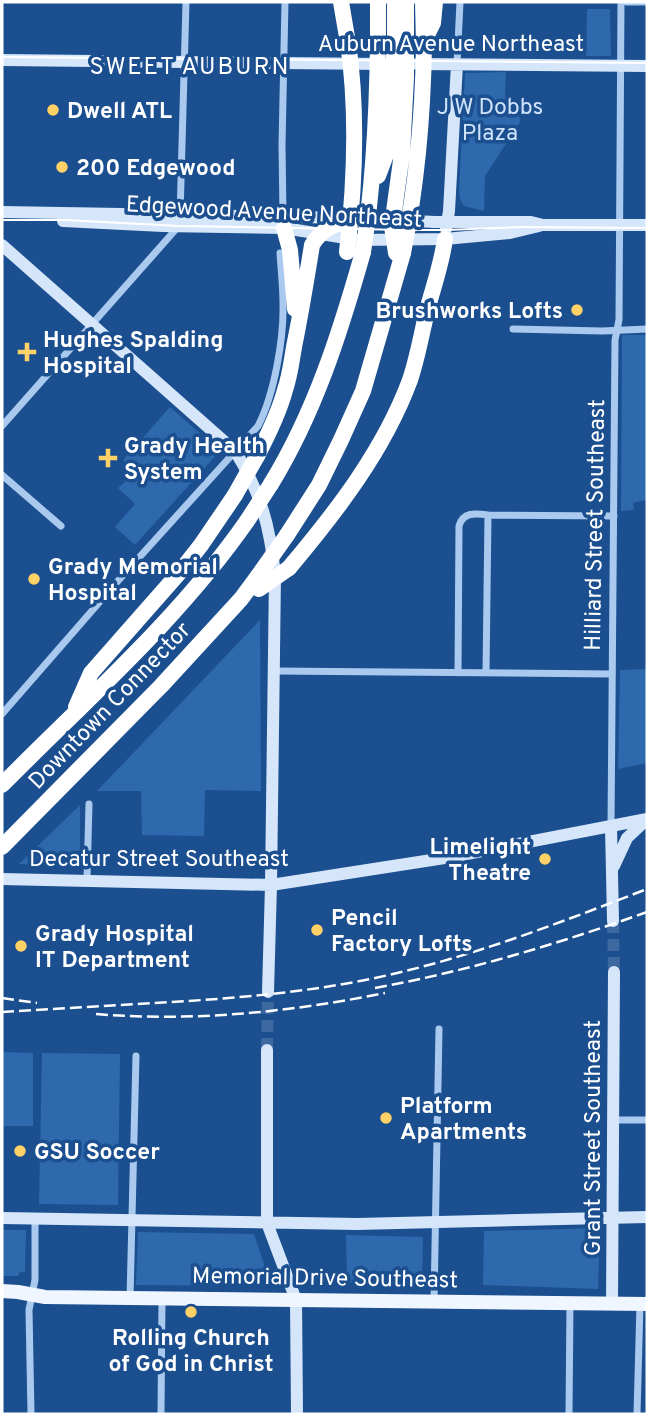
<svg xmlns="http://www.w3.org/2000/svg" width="649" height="1416" font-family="Overpass,sans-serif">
  <rect width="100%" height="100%" fill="#1b4f8f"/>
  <path fill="#2e69ad" d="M587,9H610L611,56H586Z
    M506,72L505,96L513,105H519L520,122L485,176L484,211L464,206L460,199L459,190L465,73Z
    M622,335H647V500L633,503L634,510L621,511Z
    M170,407L220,451L135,545L115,527L135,504L118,488L125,482L124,459Z
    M260,620L261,791L205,790L204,836L142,835L141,791H97Z
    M647,669V763L618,769L620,670Z
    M80,805V867L19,864Z
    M2,1052L33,1053V1126H2Z
    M42,1053L120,1054L118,1205L39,1204Z
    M600,1228L598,1289L483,1285L484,1231Z
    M2,1230H26L25,1272H20L18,1276H2Z
    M138,1232L254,1234L267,1273V1279L257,1285L251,1286L136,1285Z
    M346,1235L423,1237L422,1285L347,1283Z"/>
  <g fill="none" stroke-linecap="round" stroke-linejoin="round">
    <path stroke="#3d69a0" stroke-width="12" stroke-dasharray="12 6" stroke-linecap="butt" d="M613,921L614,972
      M267,1050L268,992"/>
    <path stroke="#a9c9ee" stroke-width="7" d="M627,2H647
      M457,64L460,2
      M180,216L186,2
      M283,218L282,145L285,2
      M513,329L602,331L647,329
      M2,426L177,228
      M2,475L61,526
      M488,515L614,516
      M274,671L612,674
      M458,673L459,526C463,512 475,513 488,515L486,673
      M2,714L117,582L258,426C274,395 284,339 283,303C283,286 281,270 280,253
      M611,826L615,340L619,320L621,2
      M87,879L89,804
      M613,1120H647
      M130,1298L136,1056
      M434,1301L439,1029
      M31,1414L29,1310L35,1280V1219
      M161,1414L162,1299
      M569,1414L570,1304
      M637,1414L640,1304"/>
    <path stroke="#d6e6fa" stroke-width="12" d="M2,60L384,64
      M417,64L647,66
      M2,212L354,218L435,222H531L543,225H647
      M63,221L163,226L284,228L358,240L445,239L510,233L539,226
      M446,229L449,211L457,64
      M2,245L235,451C261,492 270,527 275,575L271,885L268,992
      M611,826L613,921
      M614,866L627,838L645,821
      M2,879L271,885L451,857L647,819
      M267,1050V1223L296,1300L297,1414
      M2,1218L357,1224L647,1217
      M612,1304L614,972"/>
    <path stroke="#f0f6ff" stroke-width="14" d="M2,1291L18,1292L45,1297L647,1304"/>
    <path stroke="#fff" stroke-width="16" d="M341,2L348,43
      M378,2V44
      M406,2V43
      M423,2L424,45
      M428,33L433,23L435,2
      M395,44V2
      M284,228L290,250L295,309
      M257,456C268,435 279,413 285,390C291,373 292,355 296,337C302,306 307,276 312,245C322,228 336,224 354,218
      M271,484C315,412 340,333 363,252
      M287,535L319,485L341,440L363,391L403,253
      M289,568C337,511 384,450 410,380C418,356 422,331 428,307C434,285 442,262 445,239
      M76,707L91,673L179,573L201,545L235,495
      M2,785C86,700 178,620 247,521
      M2,847L161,686L241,599L258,576"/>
    <path stroke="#fff" stroke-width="2" d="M2,57L647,63
      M2,220H65L179,226L410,230H446L521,227L647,228"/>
    <path stroke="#fff" stroke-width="2.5" stroke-dasharray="12 5" stroke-linecap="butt" d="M375,988C468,971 558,944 647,912
      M2,998L37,1003
      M2,1012C53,1009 104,1006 155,1003C224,999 292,994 360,981C459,962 554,925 647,889
      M96,1014C192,1022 291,1012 385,993"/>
    <path stroke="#fff" stroke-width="16" d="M378,176L387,152L395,44
      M347,252C355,183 358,112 348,43
      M363,252C374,183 377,114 378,44
      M396,253L392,226L402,153L406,78V43
      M403,253C417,184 423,115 424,45
      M235,495L257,456
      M247,521L271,484
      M258,576L287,535
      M259,589L289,568"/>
  </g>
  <g fill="#ffd166" stroke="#1b4f8f" stroke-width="2.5">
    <circle cx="53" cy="110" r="7"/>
    <circle cx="62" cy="167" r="7"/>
    <circle cx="577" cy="310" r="7"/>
    <path d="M23.5 341.5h7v7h7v7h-7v7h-7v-7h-7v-7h7z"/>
    <path d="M104.5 447.5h7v7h7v7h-7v7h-7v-7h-7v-7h7z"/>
    <circle cx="34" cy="579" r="7"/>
    <circle cx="545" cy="859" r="7"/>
    <circle cx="317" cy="930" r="7"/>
    <circle cx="21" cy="946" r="7"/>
    <circle cx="386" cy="1118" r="7"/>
    <circle cx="20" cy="1151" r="7"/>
    <circle cx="191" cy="1312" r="7"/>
  </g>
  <g text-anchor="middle" stroke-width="7" stroke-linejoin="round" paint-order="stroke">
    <g font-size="23" fill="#fff" stroke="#1b4f8f">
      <text x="451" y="51">Auburn Avenue Northeast</text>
      <text transform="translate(274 211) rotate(3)" y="8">Edgewood Avenue Northeast</text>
      <text transform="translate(594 525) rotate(-89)" y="8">Hilliard Street Southeast</text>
      <text transform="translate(109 705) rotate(-46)" y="8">Downtown Connector</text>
      <text x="159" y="866">Decatur Street Southeast</text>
      <text transform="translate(592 1138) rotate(-90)" y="8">Grant Street Southeast</text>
      <text transform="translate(325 1277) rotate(1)" y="8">Memorial Drive Southeast</text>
    </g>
    <g font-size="23" fill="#cfe3fa" stroke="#1b4f8f">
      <text x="490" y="114">J W Dobbs<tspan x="490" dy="26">Plaza</tspan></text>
    </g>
    <g font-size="23" font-weight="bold" fill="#fff" stroke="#1b4f8f" text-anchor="start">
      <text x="67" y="118">Dwell ATL</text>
      <text x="76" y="175">200 Edgewood</text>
      <text x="563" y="318" text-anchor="end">Brushworks Lofts</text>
      <text x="43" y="347">Hughes Spalding<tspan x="43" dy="26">Hospital</tspan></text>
      <text x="124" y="453">Grady Health<tspan x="124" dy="26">System</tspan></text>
      <text x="48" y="574">Grady Memorial<tspan x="48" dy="26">Hospital</tspan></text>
      <text x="531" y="854" text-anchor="end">Limelight<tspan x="531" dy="26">Theatre</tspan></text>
      <text x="331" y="925">Pencil<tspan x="331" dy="26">Factory Lofts</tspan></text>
      <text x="35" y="941">Grady Hospital<tspan x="35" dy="26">IT Department</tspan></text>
      <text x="400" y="1113">Platform<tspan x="400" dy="26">Apartments</tspan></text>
      <text x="34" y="1159">GSU Soccer</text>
      <text x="191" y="1345" text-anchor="middle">Rolling Church<tspan x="191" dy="26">of God in Christ</tspan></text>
    </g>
    <g font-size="24" letter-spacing="2" fill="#fff" stroke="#1b4f8f">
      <text x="190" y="74">SWEET AUBURN</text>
    </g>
  </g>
  <rect width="649" height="1416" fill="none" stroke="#ffffff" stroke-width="7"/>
</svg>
